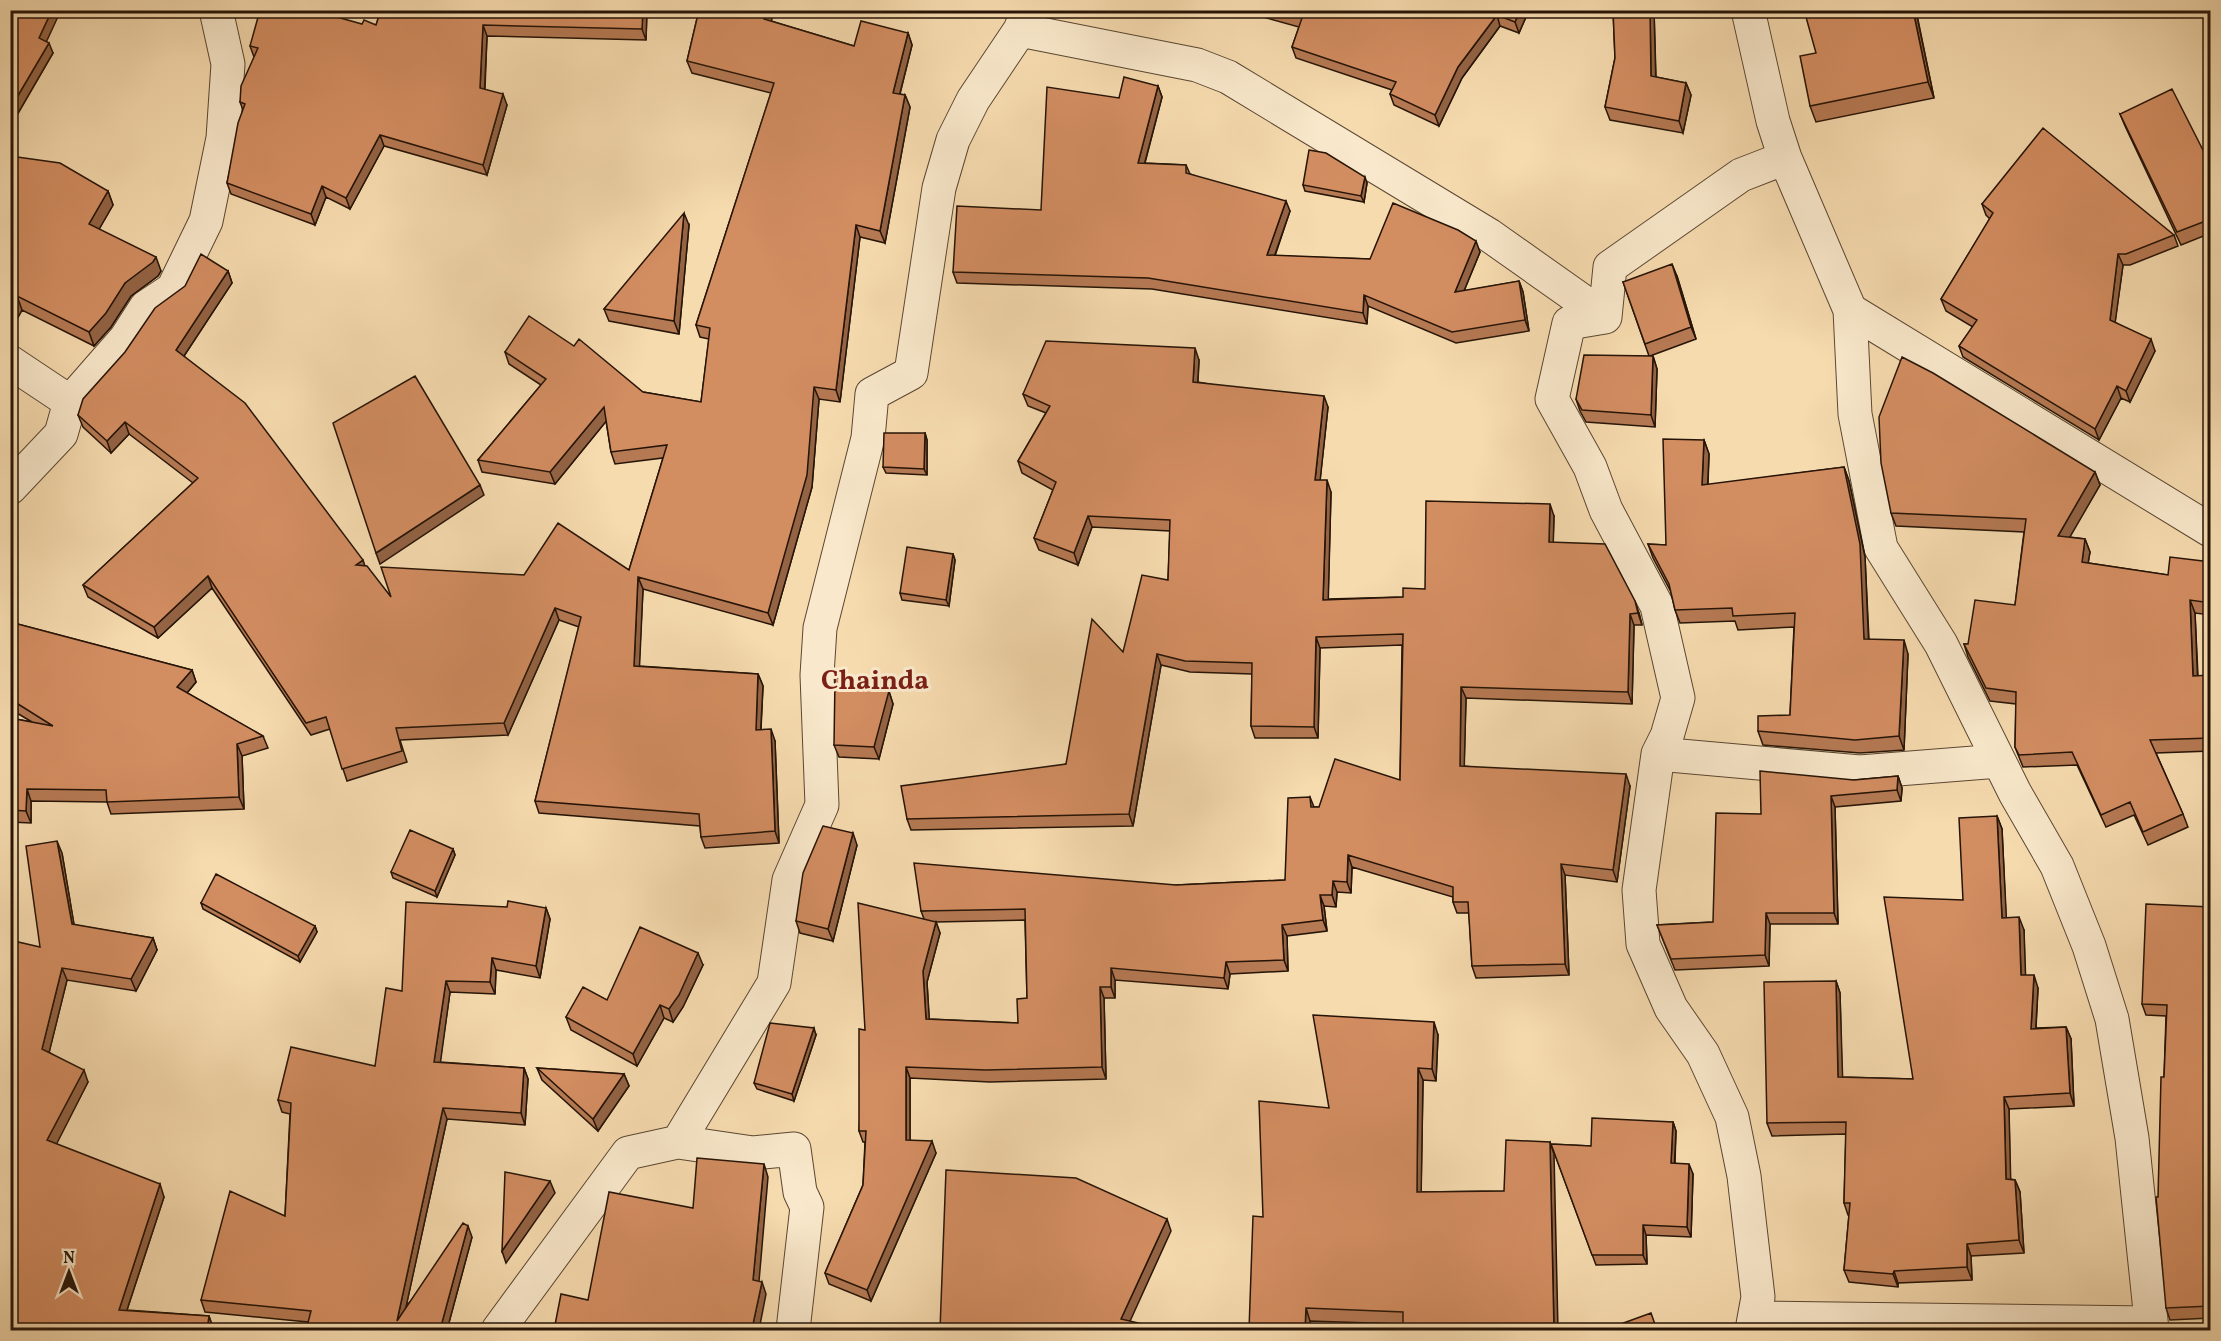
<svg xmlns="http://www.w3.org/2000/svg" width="2221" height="1341" viewBox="0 0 2221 1341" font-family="Vollkorn,serif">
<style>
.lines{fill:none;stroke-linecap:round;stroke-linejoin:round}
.minor-casing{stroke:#5a4631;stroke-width:35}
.minor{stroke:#f9e8cb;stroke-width:33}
.wall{fill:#b57953;stroke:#261407;stroke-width:1.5;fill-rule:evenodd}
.shaded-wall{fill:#936344;stroke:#261407;stroke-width:1.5}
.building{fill:#d28d61;stroke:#261407;stroke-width:1.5}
.labels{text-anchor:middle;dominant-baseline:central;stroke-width:6;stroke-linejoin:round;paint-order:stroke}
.district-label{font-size:27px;font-weight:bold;fill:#7a1f14;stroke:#f9e8cb}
</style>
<rect width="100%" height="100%" fill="#f6dbaf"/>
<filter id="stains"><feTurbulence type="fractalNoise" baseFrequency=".00333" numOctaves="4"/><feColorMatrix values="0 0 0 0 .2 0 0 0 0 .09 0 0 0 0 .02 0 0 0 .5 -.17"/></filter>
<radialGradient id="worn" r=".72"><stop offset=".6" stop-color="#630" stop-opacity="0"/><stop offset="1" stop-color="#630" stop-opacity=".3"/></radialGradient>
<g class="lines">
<g class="minor-casing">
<path id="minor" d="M1748 10 1773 121 1785 158 1850 310 1855 414 1881 548 1941 644 2015 793 2057 866 2089 946 2112 1019 2132 1138 2152 1330
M1020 30 1197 65 1228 77 1489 235 1605 317
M1850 310 2210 530
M10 362 70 402
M10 488 61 434 70 402 126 338 146 307 173 289 206 221 223 138 228 64 216 10
M1658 754 1860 772 1999 761
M678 1142 753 1153 794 1149 800 1192 807 1207 793 1330
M1756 1318 2150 1323
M498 1330 628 1153 678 1142 774 983 789 880 822 805 817 675 820 628 868 438 872 394 911 373 939 188 953 140 973 100 1020 30 1028 10
M1752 1330 1758 1297 1744 1176 1732 1117 1703 1054 1671 1008 1643 944 1639 890 1658 754 1667 736 1678 698 1657 606 1606 510 1590 467 1552 399 1569 323 1605 317 1610 267 1741 175 1785 158"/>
</g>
<use href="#minor" class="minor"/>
</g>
<path class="wall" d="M10 10 46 41 53 53 17 115 10 113Z
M381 10H647L646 40 487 36 485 89 507 105 487 175 384 146 350 209 326 197 315 225 231 194 227 183 243 110 240 102 254 57 250 46 362 24 376 25Z
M699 10H774L771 21 854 46 908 33 912 45 900 94 905 95 910 107 885 243 860 237 840 402 819 399 812 487 773 625 643 589 639 666 758 674 763 686 761 730 775 741 779 843 705 848 701 837 700 826 539 813 535 801 579 627 559 620 508 735 400 740 407 762 347 781 330 729 311 735 212 588 158 638 88 597 83 585 193 483 129 434 111 453 83 427 78 415 228 271 232 283 184 356 365 566 391 597 524 575 629 570 663 458 615 464 611 452 606 421 555 484 482 472 478 460 541 385 509 364 505 352 643 392 701 402 709 339 700 337 696 325 771 93 692 73 687 61Z
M1238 10H1529L1519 33 1500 26 1462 78 1439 126 1394 105 1390 94 1392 90 1296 58 1292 47 1299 27Z
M1613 10H1654L1656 77 1686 83 1691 95 1683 133 1610 120 1605 107 1615 58Z
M1916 10 1934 98 1816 122 1810 106 1816 53Z
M1158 86 1162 97 1145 163 1186 165 1190 174 1290 211 1275 256 1370 259 1480 252 1464 291 1519 281 1523 292 1529 331 1456 343 1368 306 1367 324 1152 289 957 283 953 272 1041 210 1119 98Z
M2120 114 2211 166V233L2181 245 2125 126Z
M10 156 108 191 113 205 99 229 161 271 158 276 131 296 111 327 94 346 22 310 10 332Z
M1367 183 1364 202 1305 191 1303 185Z
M1982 204 2174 235 2178 246 2130 265H2123L2115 322 2155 351 2130 402 2121 398 2099 440 1963 357 1959 346 1973 327 1946 311 1941 299 1990 219 1986 215Z
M689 225 679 334 609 321 604 309Z
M1677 276 1696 339 1650 356H1653L1657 369 1655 427 1586 422 1580 411 1576 399 1649 356 1623 282Z
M1199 360 1198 382 1328 407 1320 480 1331 492 1328 599 1403 597 1425 589 1554 516 1553 542 1639 613 1642 625H1634L1632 704 1466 698 1464 766 1630 786 1617 882 1565 875 1569 975 1476 978 1472 966 1469 913H1457L1453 902V897L1352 867 1351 893 1337 892 1336 907 1324 906 1327 931 1287 936 1288 971 1230 974 1228 989 1115 980V998H1104L1106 1079 990 1082 910 1078V1140L936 1153 871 1301 829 1284 825 1273 863 1185 865 1142H863L859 1131 865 1030 924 919 921 911 1176 885 1285 880 1310 797 1314 807H1319L1400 780 1402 645 1320 648 1318 738H1255L1251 726 1252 674 1190 672 1161 665 1133 826 911 830 907 819 1066 764 1123 652 1168 580 1170 531 1092 527 1078 565 1039 550 1034 538 1053 490 1022 473 1018 461 1046 413 1028 406 1023 394ZM1025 920 1027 998 1018 1023 929 1019 927 982 940 933 936 922Z
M925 433 927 440V475L886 473 883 467Z
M1704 440 1709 454 1708 485 1844 467 1849 481 1865 557 1869 639 1908 654 1904 750 1860 753 1763 745 1758 731 1790 715 1794 627 1738 630 1735 621 1680 623 1675 610 1671 592 1653 558 1648 544 1666 545Z
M2095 472 2100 485 2069 537 2085 539 2090 552 2088 563 2168 575 2211 562V615L2195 613 2198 676 2211 675V751L2156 753 2183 814 2188 827 2148 845 2134 815 2106 827 2077 765 2023 767 2015 747 2016 704 1990 701 1968 657 1964 644H1968L2015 605 2024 532 1896 526 1891 513Z
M953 554 955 560 949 606 902 600 900 593Z
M10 622 192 670 196 682 187 693 263 736 268 748 242 756 244 809 111 814 107 802 31 801V823L10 822V718L32 722 10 709Z
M886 682 893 704 879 759 839 757 834 745Z
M1898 776 1902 788 1901 801 1835 807 1838 924H1770L1769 966 1675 970 1657 925 1713 922 1761 814 1854 780Z
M1997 816 2002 829 2006 918 2024 930 2025 975 2038 988 2036 1028 2066 1027 2071 1039 2074 1106 2009 1109 2010 1179 2015 1180 2020 1192 2024 1253 1971 1256 1972 1280 1898 1283V1287L1849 1282 1844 1270 1849 1215H1848L1844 1203 1846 1134 1772 1136 1767 1123 1836 981 1840 993 1842 1077 1913 1079 1963 900Z
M857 845 833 941 800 933 796 921Z
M453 849 455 855 437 897 393 878 391 872Z
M62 853 74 925 153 938 157 950 136 991 67 980 49 1052 88 1082 56 1144 164 1197 127 1310 209 1316 213 1328V1330H10L40 947Z
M201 903 315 926 317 932 300 962 203 909Z
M507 907 546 908 550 919 540 978 496 970 495 994 450 992 440 1062 524 1068 528 1079 525 1125 447 1119 406 1306 472 1237 447 1330 308 1322 205 1312 201 1300 285 1216 290 1114 282 1112 278 1100 375 1066 402 991Z
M2211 907V1318L2170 1320 2166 1308 2164 1077 2166 1016 2146 1015 2142 1004Z
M703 965 683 1007 673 1022 664 1018 637 1066 571 1030 566 1017 607 1000Z
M816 1035 794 1101 757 1089 754 1083Z
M1438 1035 1436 1081 1423 1080 1421 1192 1504 1191 1550 1142 1554 1154 1403 1324 1310 1321V1330H1249L1263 1217 1329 1108Z
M537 1068 624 1074 629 1086 598 1131 542 1080Z
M1673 1122 1676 1131 1675 1163 1693 1174 1691 1237 1646 1235 1647 1264 1596 1265 1551 1144 1591 1146Z"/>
<path class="shaded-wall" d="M52 10H61L43 49 39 38Z
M643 10H647L646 40 642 29Z
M767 10H774L769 31 764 19Z
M1520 10H1529L1519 33 1515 22Z
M1650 10H1654L1656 89 1651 76Z
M1913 10H1916V12L1934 98 1928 82Z
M1497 15 1500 26 1462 78 1439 126 1435 115 1458 67Z
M483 25 487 36 484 99 480 88Z
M908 33 912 45 897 105 893 93Z
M49 43 53 53 17 115 13 104Z
M1686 83 1691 95 1683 133 1679 121Z
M1158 86 1162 97 1142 173 1138 163Z
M503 94 507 105 487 175 483 165Z
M905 95 910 107 885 243 880 231Z
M380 135 384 146 350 209 346 198Z
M1365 177 1367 183 1364 202 1361 196Z
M322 186 326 197 315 225 311 214Z
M108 191 113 205 94 238 89 224Z
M1286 201 1290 211 1271 266 1267 255Z
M684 213 689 225 679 334 674 321Z
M856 225 860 237 840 402 836 390Z
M1476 241 1480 252 1459 303 1455 292Z
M2118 254 2123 265 2114 331 2110 320Z
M156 257 161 271 158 276 131 296 111 327 94 346 89 332 125 283Z
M1672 264 1677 276 1696 339 1691 327Z
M228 271 232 283 180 362 176 350Z
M1519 281 1523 292 1529 331 1525 320Z
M1364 295 1368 306 1367 324 1363 313Z
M17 296 22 310 10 332V308Z
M2151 339 2155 351 2130 402 2126 391Z
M1195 348 1199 360 1197 393 1193 382Z
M1653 356 1657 369 1655 427 1651 415Z
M2117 386 2121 398 2099 440 2095 429Z
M814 387 819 399 812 487 773 625 768 613Z
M1324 396 1328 407 1319 491 1315 480Z
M604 407 608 419 555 484 550 472Z
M125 422 129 434 111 453 107 441Z
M925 433 927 440V475L924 469Z
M1704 440 1709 454 1707 499 1702 485Z
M1844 467 1849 481 1865 557 1869 652 1864 639Z
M2095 472 2100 485 2063 549 2058 536Z
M1327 480 1331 492 1328 611 1323 600Z
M480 485 484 495 380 564 376 553Z
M1550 504 1554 516 1553 553 1549 542Z
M1088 516 1092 527 1078 565 1074 553Z
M2085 539 2090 552 2086 575 2082 562Z
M953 554 955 560 949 606 946 600Z
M363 560 367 572 356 565Z
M208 576 212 588 158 638 154 627Z
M638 577 643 589 639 678 634 666Z
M2190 600 2195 613 2198 689 2193 676Z
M1635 601 1639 613 1642 625 1638 613Z
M555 608 559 620 508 735 504 723Z
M1630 614 1634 625 1632 704 1628 692Z
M1316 637 1320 648 1318 738 1314 727Z
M1904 640 1908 654 1904 750 1899 736Z
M1157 654 1161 665 1133 826 1129 814Z
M192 670 196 682 182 699 177 687Z
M758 674 763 686 760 742 756 730Z
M886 682 893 704 879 759 874 747Z
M1461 687 1466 698 1464 777 1460 766Z
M771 729 775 741 779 843 775 831Z
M237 744 242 756 244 809 239 797Z
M1626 774 1630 786 1617 882 1613 870Z
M1898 776 1902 788 1901 801 1897 790Z
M27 789 31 801V823L26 811Z
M1831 796 1835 807 1838 924 1834 913Z
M1997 816 2002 829 2007 931 2002 918Z
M853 833 857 845 833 941 828 929Z
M57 841 62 853 76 936 72 924Z
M453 849 455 855 437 897 435 891Z
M1348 855 1352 867 1351 893 1347 882Z
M1561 864 1565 875 1569 975 1565 964Z
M1333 881 1337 892 1336 907 1332 895Z
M1320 895 1324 906 1327 931 1323 920Z
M546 908 550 919 540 978 536 966Z
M1766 913 1770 924 1769 966 1765 955Z
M2019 917 2024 930 2026 988 2021 975Z
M936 922 940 933 927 982 930 1030 926 1019 923 971Z
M1282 925 1287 936 1288 971 1284 960Z
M315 926 317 932 300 962 298 956Z
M153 938 157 950 136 991 131 979Z
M698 953 703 965 683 1007 673 1022 669 1009Z
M492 958 496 970 495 994 490 982Z
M1226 962 1230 974 1228 989 1224 978Z
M62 968 67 980 47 1061 42 1049Z
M1111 968 1115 980V998L1111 987Z
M2034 975 2038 988 2035 1041 2031 1029Z
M446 981 450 992 439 1073 434 1062Z
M1836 981 1840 993 1843 1090 1838 1077Z
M1100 987 1104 998 1106 1079 1102 1067Z
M660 1005 664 1018 637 1066 633 1054Z
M1434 1022 1438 1035 1436 1081 1432 1069Z
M2066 1027 2071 1039 2074 1106 2070 1093Z
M814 1028 816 1035 794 1101 792 1094Z
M906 1067 910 1078V1151L906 1140Z
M524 1068 528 1079 525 1125 521 1113Z
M1418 1068 1423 1080 1421 1204 1417 1192Z
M84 1070 88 1082 52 1153 47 1140Z
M624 1074 629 1086 598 1131 593 1119Z
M2004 1097 2009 1109 2011 1192 2006 1179Z
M443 1108 447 1119 401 1330 397 1321Z
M1673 1122 1676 1131 1674 1173 1671 1163Z
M932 1141 936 1153 871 1301 867 1290Z
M1550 1142 1554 1154 1558 1330H1554Z
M764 1164 768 1177 758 1293 753 1280Z
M1689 1164 1693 1174 1691 1237 1687 1227Z
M2015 1180 2020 1192 2024 1253 2019 1240Z
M550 1181 555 1193 506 1263 502 1251Z
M160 1184 164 1197 123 1322 119 1310Z
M1167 1219 1171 1231 1126 1330 1121 1319Z
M1643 1225 1646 1235 1647 1264 1643 1255Z
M468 1226 472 1237 447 1330H440Z
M1967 1244 1971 1256 1972 1280 1967 1267Z
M1894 1271 1898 1283V1287L1893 1274Z
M762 1282 766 1294 759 1330H753V1324Z
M1306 1308 1310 1321V1330H1305Z
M209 1316 213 1328V1330H207Z"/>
<path class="building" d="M10 10H52L39 38 49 43 13 104 10 103Z
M260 10H312L362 24 364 20 376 25 381 10H643L642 29 483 25 480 88 503 94 483 165 380 135 346 198 322 186 311 214 227 183 238 123 245 104 240 102 241 86 258 48 250 46Z
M699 10H767L764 19 854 46 861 21 908 33 893 93 905 95 880 231 856 225 836 390 814 387 807 475 768 613 638 577 634 666 758 674 756 730 771 729 775 831 701 837 699 814 535 801 581 617 555 608 504 723 396 728 402 751 342 769 326 717 306 723 208 576 154 627 83 585 198 478 125 422 107 441 78 415 83 399 125 352 155 308 185 286 201 254 228 271 176 350 245 403 363 560 356 565 367 566 391 597 381 567 524 575 558 523 629 570 667 445 611 452 604 407 550 472 478 460 546 379 505 352 529 316 574 346 579 339 643 392 701 402 710 328 696 325 774 83 687 61Z
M1275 10H1520L1515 22 1497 15 1458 67 1435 115 1390 94 1396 82 1292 47 1302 18Z
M1613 10H1650L1651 76 1686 83 1679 121 1605 107 1615 58Z
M1804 10H1913L1928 82 1810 106 1800 56 1816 53Z
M1124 77 1158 86 1138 163 1186 165V173L1286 201 1267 255 1370 259 1393 203 1458 230 1476 241 1455 292 1519 281 1525 320 1452 332 1364 295 1363 313 1148 278 953 272 957 206 1041 210 1047 87 1119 98Z
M2172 89 2211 166V219L2177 232 2120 114Z
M2043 128 2174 235 2126 254H2118L2110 320 2151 339 2126 391 2117 386 2095 429 1959 346 1977 320 1941 299 1993 213 1982 204Z
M1309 150 1326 153 1365 177 1361 196 1303 185Z
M10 156 60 163 108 191 89 224 156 257 153 262 125 283 106 313 89 332 17 296 10 308Z
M684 213 674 321 604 309Z
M1672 264 1691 327 1645 344 1623 282Z
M1046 341 1195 348 1193 382 1324 396 1315 480H1327L1323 600 1403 597V588L1425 589 1426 501 1550 504 1549 542 1605 544 1635 601 1638 613 1630 614 1628 692 1461 687 1460 766 1626 774 1613 870 1561 864 1565 964 1472 966 1468 902H1453V887L1348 855 1347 882 1333 881 1332 895H1320L1323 920 1282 925 1284 960 1226 962 1224 978 1111 968V987H1100L1102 1067 986 1070 906 1067V1140L932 1141 867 1290 825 1273 863 1185 866 1131H859V1029L865 1030 858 903 936 922 923 971 926 1019 1018 1023 1017 999 1027 998 1025 909 921 911 914 863 1176 885 1285 880 1288 798 1310 797 1311 807H1319L1335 759 1400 780 1403 634 1316 637 1314 727 1251 726 1252 663 1185 661 1157 654 1129 814 907 819 901 786 1066 764 1092 619 1123 652 1142 575 1168 580 1170 520 1088 516 1074 553 1034 538 1056 482 1018 461 1050 406 1023 394Z
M1584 355 1653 356 1651 415 1582 410 1576 399Z
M1902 357 1933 373 2095 472 2058 536 2085 539 2082 562 2168 575 2170 557 2211 562V603L2190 600 2193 676 2211 675V738L2150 740 2183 814 2143 832 2130 802 2101 815 2072 752 2019 755 2015 747 2016 692 1986 688 1964 644H1968L1975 600 2015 605 2026 519 1891 513 1881 463 1879 417Z
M415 376 480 485 376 553 333 423Z
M884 433H925L924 469 883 467Z
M1663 439 1704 440 1702 485 1844 467 1860 544 1864 639 1904 640 1899 736 1855 740 1758 731V716L1790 715 1795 613 1733 616 1732 608 1675 610 1669 584 1648 544 1666 545Z
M907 547 953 554 946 600 900 593Z
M10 622 192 670 177 687 263 736 237 744 239 797 107 802 106 790 27 789 26 811 10 810V718L53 726 10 699Z
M835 678 886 682 885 691H889L874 747 834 745Z
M1760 771 1854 780 1898 776 1897 790 1831 796 1834 913H1766L1765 955 1671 959 1657 925 1713 922 1716 813 1761 814Z
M1997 816 2002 918 2019 917 2021 975H2034L2031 1029 2066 1027 2070 1093 2004 1097 2006 1179 2015 1180 2019 1240 1967 1244V1267L1894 1271 1893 1274 1844 1270 1850 1203H1844L1846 1122 1767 1123 1764 982 1836 981 1838 1077 1913 1079 1884 897 1963 900 1959 818Z
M823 826 853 833 828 929 796 921 803 873Z
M410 830 453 849 435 891 391 872Z
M57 841 72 924 153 938 131 979 62 968 42 1049 84 1070 47 1140 160 1184 119 1310 209 1316 207 1330H10V971L18 942 40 947 26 846Z
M216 874 315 926 298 956 201 903Z
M508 901 546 908 536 966 492 958 490 982 446 981 434 1062 524 1068 521 1113 443 1108 397 1321 463 1223 468 1226 440 1330H306L311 1311 201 1300 230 1191 285 1216 291 1103 278 1100 291 1047 375 1066 386 988 402 991 406 902 507 907Z
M2146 904 2211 907V1306L2166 1308 2156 1197H2158L2161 1077H2164L2167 1005 2142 1004Z
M640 927 698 953 679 995 669 1009 660 1005 633 1054 566 1017 583 987 607 1000Z
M1313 1015 1434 1022 1432 1069 1418 1068 1417 1192 1504 1191 1506 1140 1550 1142 1554 1330H1403V1312L1306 1308 1305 1330H1249L1253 1216 1263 1217 1259 1101 1329 1108Z
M770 1023 814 1028 792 1094 754 1083Z
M537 1068 624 1074 593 1119Z
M1592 1118 1673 1122 1671 1163 1689 1164 1687 1227 1643 1225V1255H1592L1551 1144 1591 1146Z
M697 1158 764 1164 753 1280 762 1282 753 1324V1330H554L561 1294 588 1300 609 1192 693 1208Z
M946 1170 1076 1178 1167 1219 1121 1319 1147 1325 1145 1330H940Z
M505 1172 550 1181 502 1251Z
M1651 1313 1657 1330H1620L1618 1325Z
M1807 1325 1866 1326V1330H1807Z"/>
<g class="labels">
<g class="district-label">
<text x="875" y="682">Chainda</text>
</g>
</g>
<rect width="2221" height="1341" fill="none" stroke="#f6dbaf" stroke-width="36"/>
<rect x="12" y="12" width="2197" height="1317" fill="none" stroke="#261407" stroke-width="3"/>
<rect x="18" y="18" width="2185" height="1305" fill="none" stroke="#261407" stroke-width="1.5"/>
<g transform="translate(69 1272)" stroke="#f9e8cb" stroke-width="4.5" paint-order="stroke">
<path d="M0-4.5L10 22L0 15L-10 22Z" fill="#261407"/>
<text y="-9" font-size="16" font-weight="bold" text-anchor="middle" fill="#261407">N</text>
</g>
<rect width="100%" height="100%" filter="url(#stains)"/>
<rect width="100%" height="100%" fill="url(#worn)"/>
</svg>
